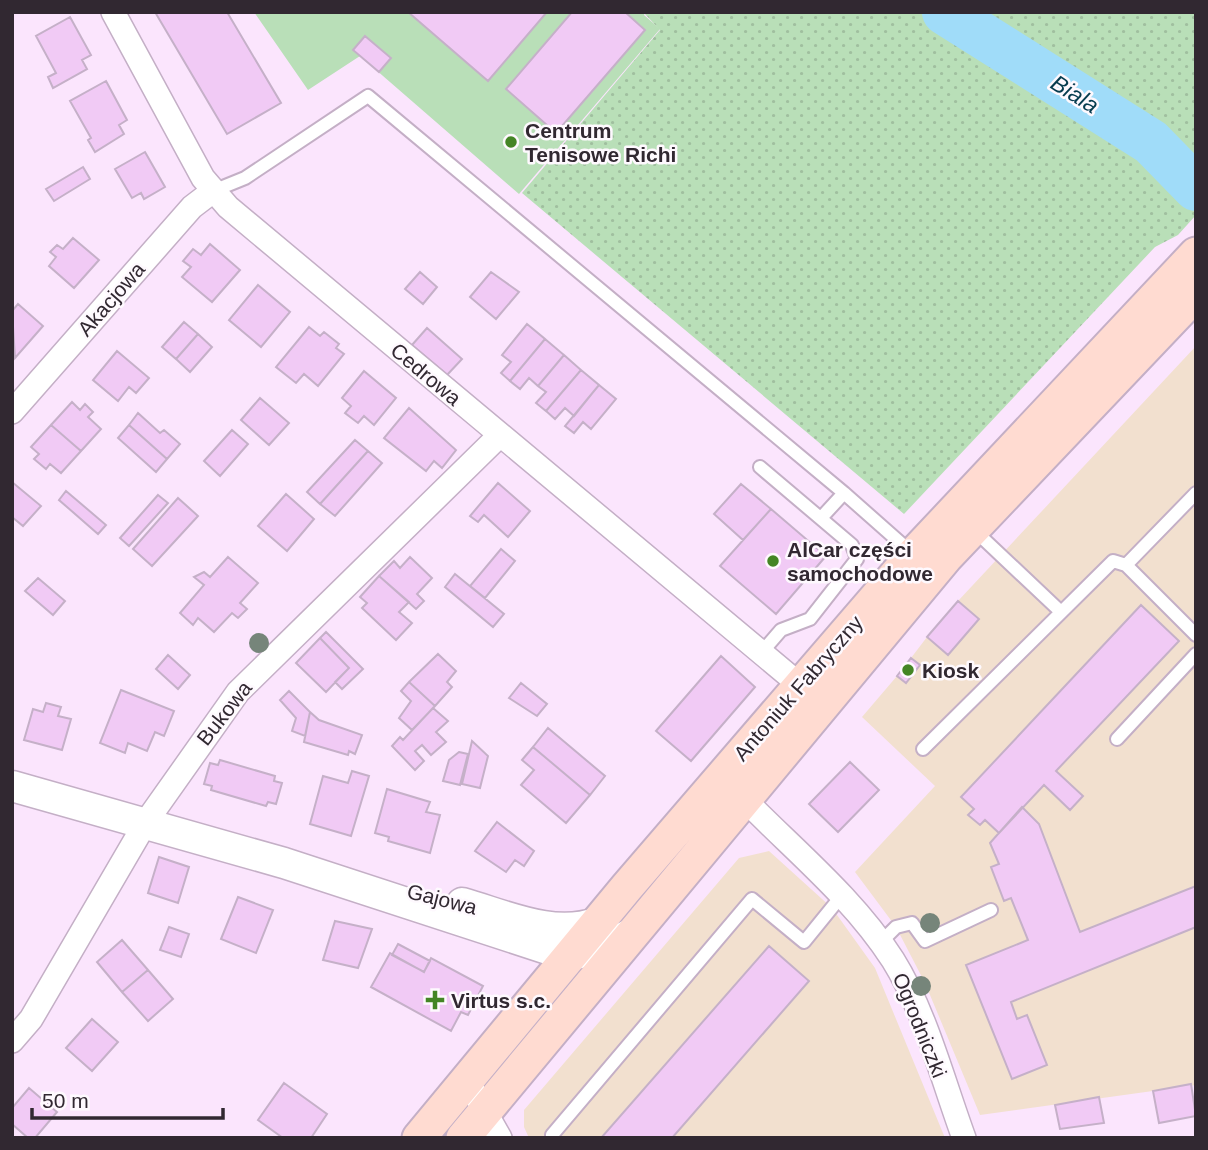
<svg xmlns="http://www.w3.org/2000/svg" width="1208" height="1150" viewBox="0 0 1208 1150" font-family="Helvetica,sans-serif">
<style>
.education{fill:#f2e0cf}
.grass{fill:url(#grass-dots)}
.pitch{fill:#b9dfb8}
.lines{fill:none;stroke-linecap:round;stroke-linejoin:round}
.river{stroke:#a0dcf9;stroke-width:46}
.building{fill:#f1caf5;stroke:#c5b0c8;stroke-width:2}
.service-casing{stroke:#c4afc6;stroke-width:16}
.minor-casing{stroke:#c4afc6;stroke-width:26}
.tertiary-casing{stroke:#c4afc6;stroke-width:33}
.secondary-casing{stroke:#c4afc6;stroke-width:37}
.service{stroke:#fff;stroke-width:12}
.minor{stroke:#fff;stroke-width:23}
.tertiary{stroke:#fff;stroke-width:30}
.secondary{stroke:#ffdbd1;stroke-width:33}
.tree{fill:#76857a}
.poi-dot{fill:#448525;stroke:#fef9fe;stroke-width:2.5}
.labels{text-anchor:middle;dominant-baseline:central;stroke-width:5;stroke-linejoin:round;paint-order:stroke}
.poi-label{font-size:21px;font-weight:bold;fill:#312831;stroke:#fef9fe;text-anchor:start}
.street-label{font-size:21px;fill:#312831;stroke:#fef9fe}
.water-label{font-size:23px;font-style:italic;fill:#063c4f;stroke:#fef9fe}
</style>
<defs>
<pattern id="grass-dots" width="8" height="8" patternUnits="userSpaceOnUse" patternTransform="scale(1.75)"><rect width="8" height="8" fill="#b9dfb8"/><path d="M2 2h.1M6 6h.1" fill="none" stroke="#a0bf9f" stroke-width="1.8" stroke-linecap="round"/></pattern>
</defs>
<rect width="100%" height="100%" fill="#fbe5fd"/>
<path class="education" d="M1196 346V1085L980 1115 925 983 896 927 855 872 935 786 862 717 897 676 906 683 920 665 911 658 927 637 948 655 979 619 958 601Z
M769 851 832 908 875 968 945 1138H529L524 1127V1110L739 858Z"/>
<path class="grass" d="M646 12H1196V215L1178 235 1155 247 904 514 522 193 660 30 645 14Z"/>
<path class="pitch" d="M254 12H645L644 15 660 29 519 194 360 56 308 90Z"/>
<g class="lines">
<path class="river" d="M945 12 1151 142 1196 188"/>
</g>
<path class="building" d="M155 12H227L281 103 227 134Z
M408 12H547L488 81Z
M572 12H625L645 30 556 133 506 89Z
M70 17 91 55 82 60 87 69 53 88 48 77 56 73 36 36Z
M365 36 391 58 379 72 353 50Z
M106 81 127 120 119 125 124 134 95 152 88 140 91 138 70 101Z
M145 152 165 187 144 199 141 193 132 198 115 169Z
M83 167 90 179 54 201 46 189Z
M73 238 99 260 74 288 49 266 56 257 50 252 57 245 63 249Z
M210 244 240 270 212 302 182 277 191 267 183 261 193 249 201 255Z
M420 272 437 287 423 304 405 289Z
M491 272 519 292 496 319 470 297Z
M258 285 290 312 261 347 229 320Z
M18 304 43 326 15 358 12 311Z
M184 322 198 334 176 359 162 347Z
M527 324 545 339 510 381 501 373 511 362 502 355Z
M309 327 320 336 324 332 339 344 336 348 344 354 318 386 304 374 296 383 276 367Z
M427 328 462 359 447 375 412 345Z
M198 334 212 347 190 372 176 359Z
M545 339 564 355 538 386 529 378 520 389 510 381Z
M117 351 149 378 136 393 129 387 118 401 93 380Z
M564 355 581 370 546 411 536 403 546 392 538 386Z
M581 370 599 385 574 416 565 408 555 419 546 411Z
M364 371 396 398 374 425 364 416 358 423 345 413 351 406 342 398Z
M599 385 616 399 591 429 583 422 574 433 565 426Z
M260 398 289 423 269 445 241 420Z
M72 402 80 410 85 404 93 412 88 417 101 429 81 451 51 425Z
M409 408 456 450 442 468 434 461 426 471 384 438Z
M138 413 160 433 164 430 180 444 167 459 129 425Z
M51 425 81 451 61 473 50 464 46 469 34 459 39 454 31 447Z
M129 425 167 459 156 472 118 438Z
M232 430 248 444 220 476 204 461Z
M355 440 368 451 320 504 307 492Z
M368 451 382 463 335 516 320 504Z
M12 482 41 506 23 526 12 517Z
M498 483 530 511 508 537 484 515 478 522 470 516Z
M741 484 771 509 743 540 714 514Z
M66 491 106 525 98 534 59 500Z
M286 494 314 519 287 551 258 526Z
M158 495 168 503 129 546 120 538Z
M178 498 198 516 152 566 133 549Z
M771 509 826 556 776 614 720 566Z
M501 549 515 561 485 598 470 586Z
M228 557 258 583 240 603 247 609 238 618 232 613 214 632 198 618 193 625 180 613 204 585 194 577 204 572 210 577Z
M410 557 432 578 417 594 424 601 416 609 379 576 394 561 400 568Z
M455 574 504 614 493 627 445 587Z
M379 576 409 602 399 612 412 623 396 640 362 608 367 603 360 597Z
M38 578 65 601 53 615 25 591Z
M958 601 979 619 948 655 927 637Z
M1141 605 1179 641 1056 771 1083 796 1070 810 1044 785 999 833 985 820 980 825 968 815 974 809 961 797Z
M326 632 363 669 342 689 335 682 349 668 320 638Z
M320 638 349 668 326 692 296 663Z
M438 654 456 671 447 682 452 687 435 706 409 682Z
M168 655 190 675 178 689 156 669Z
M721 656 755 687 691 761 656 731Z
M911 658 920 665 906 683 897 676Z
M409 682 435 706 412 730 399 718 411 701 401 691Z
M521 683 547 704 537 716 509 698Z
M121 690 174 711 164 736 155 732 147 751 128 743 125 753 100 743Z
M289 691 310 712 305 736 292 731 296 718 280 700Z
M46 703 61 707 58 716 71 719 62 750 24 740 33 709 43 712Z
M433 708 448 721 436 732 446 742 431 755 422 745 415 751 424 761 415 770 392 746 400 737 403 740Z
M310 712 319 720 362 735 355 754 349 751 348 755 304 742Z
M548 728 605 776 590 795 533 747Z
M472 741 488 756 480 788 462 784Z
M533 747 590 795 566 823 521 785 534 770 522 760Z
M459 752 468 754 460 785 443 781 449 760Z
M220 760 275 776 274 781 282 783 276 804 268 802 266 806 211 790 212 786 204 784 210 763 218 765Z
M850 762 879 790 838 832 809 804Z
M352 771 369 776 351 836 310 824 323 776 348 783Z
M387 789 430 802 426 812 440 815 430 853 388 841 389 837 375 833Z
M1022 807 1039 824 1080 932 1196 886V927L1011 1002 1017 1019 1027 1015 1047 1065 1012 1079 966 965 1028 940 1011 898 1004 901 991 867 999 864 990 843Z
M497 822 534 851 524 866 515 860 506 872 475 851Z
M159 857 189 867 178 903 148 893Z
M238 897 273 910 256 953 221 939Z
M335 921 372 929 358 968 323 960Z
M169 927 189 934 181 957 160 950Z
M122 940 148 970 122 992 97 962Z
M398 944 430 961 424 972 392 955Z
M769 946 809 981 672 1138H601Z
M390 953 424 972 431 958 483 986 468 1015 461 1012 451 1031 371 987Z
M148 970 173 999 148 1021 122 992Z
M92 1019 118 1042 92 1071 66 1048Z
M284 1083 327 1114 311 1138H283L258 1120Z
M1191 1084 1196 1116 1159 1123 1153 1091Z
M29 1088 57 1112 35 1138H28L12 1124V1108Z
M1099 1097 1104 1123 1060 1129 1055 1105Z"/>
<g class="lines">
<g class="service-casing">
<path id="service" d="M213 191 245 178 368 96 844 493 913 554
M760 467 852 545 857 559 810 619 781 630 762 652
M821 518 844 493
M973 529 1061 612
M1126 565 1196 635
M1117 739 1196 654
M923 749 1113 561 1126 565 1196 493
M880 943 896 927 912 923 925 941 991 910
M553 1138 552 1135 752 899 804 942 843 894"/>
</g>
<g class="minor-casing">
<path id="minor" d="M113 12 203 178 228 207 800 685
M12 412 192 207 213 191
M745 800C796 852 853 898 893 960 925 1011 943 1081 964 1138
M12 1041 31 1019 146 822 238 692 499 436
M467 1080 500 1138"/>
</g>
<g class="tertiary-casing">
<path id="tertiary" d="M12 786 284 863 569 956 609 945 636 931
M462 903C505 915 554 939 598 922"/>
</g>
<g class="secondary-casing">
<path id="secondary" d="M419 1138 627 887 913 555 1196 254
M463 1138 946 557 1196 294"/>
</g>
<use href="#service" class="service"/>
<use href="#minor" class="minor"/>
<use href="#tertiary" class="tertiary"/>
<use href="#secondary" class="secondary"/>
</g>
<g class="tree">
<circle cx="259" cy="643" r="10"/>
<circle cx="930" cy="923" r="10"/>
<circle cx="921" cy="986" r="10"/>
</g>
<g class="poi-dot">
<circle cx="511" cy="142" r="7"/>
<circle cx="773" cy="561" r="7"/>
<circle cx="908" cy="670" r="7"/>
<path d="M431.5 989.5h7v7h7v7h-7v7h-7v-7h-7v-7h7z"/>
</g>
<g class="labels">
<g class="poi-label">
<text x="525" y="130">Centrum<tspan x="525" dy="24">Tenisowe Richi</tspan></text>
<text x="787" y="549">AlCar części<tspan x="787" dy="24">samochodowe</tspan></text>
<text x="922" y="670">Kiosk</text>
<text x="451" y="1000">Virtus s.c.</text>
</g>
<g class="street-label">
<text transform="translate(111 299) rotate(-49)">Akacjowa</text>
<text transform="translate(426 374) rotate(40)">Cedrowa</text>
<text transform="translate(798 688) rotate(-49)">Antoniuk Fabryczny</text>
<text transform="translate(224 713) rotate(-52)">Bukowa</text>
<text transform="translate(442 899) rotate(14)">Gajowa</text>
<text transform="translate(920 1025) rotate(68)">Ogrodniczki</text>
</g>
<g class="water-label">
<text transform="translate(1075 94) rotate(32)">Biala</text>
</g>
</g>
<rect width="1208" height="1150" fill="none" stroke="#312831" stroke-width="28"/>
<path d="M32 1108v10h191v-10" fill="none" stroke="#312831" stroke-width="3.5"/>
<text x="42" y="1108" font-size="21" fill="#312831" stroke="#fef9fe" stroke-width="5" paint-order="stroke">50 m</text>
</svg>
